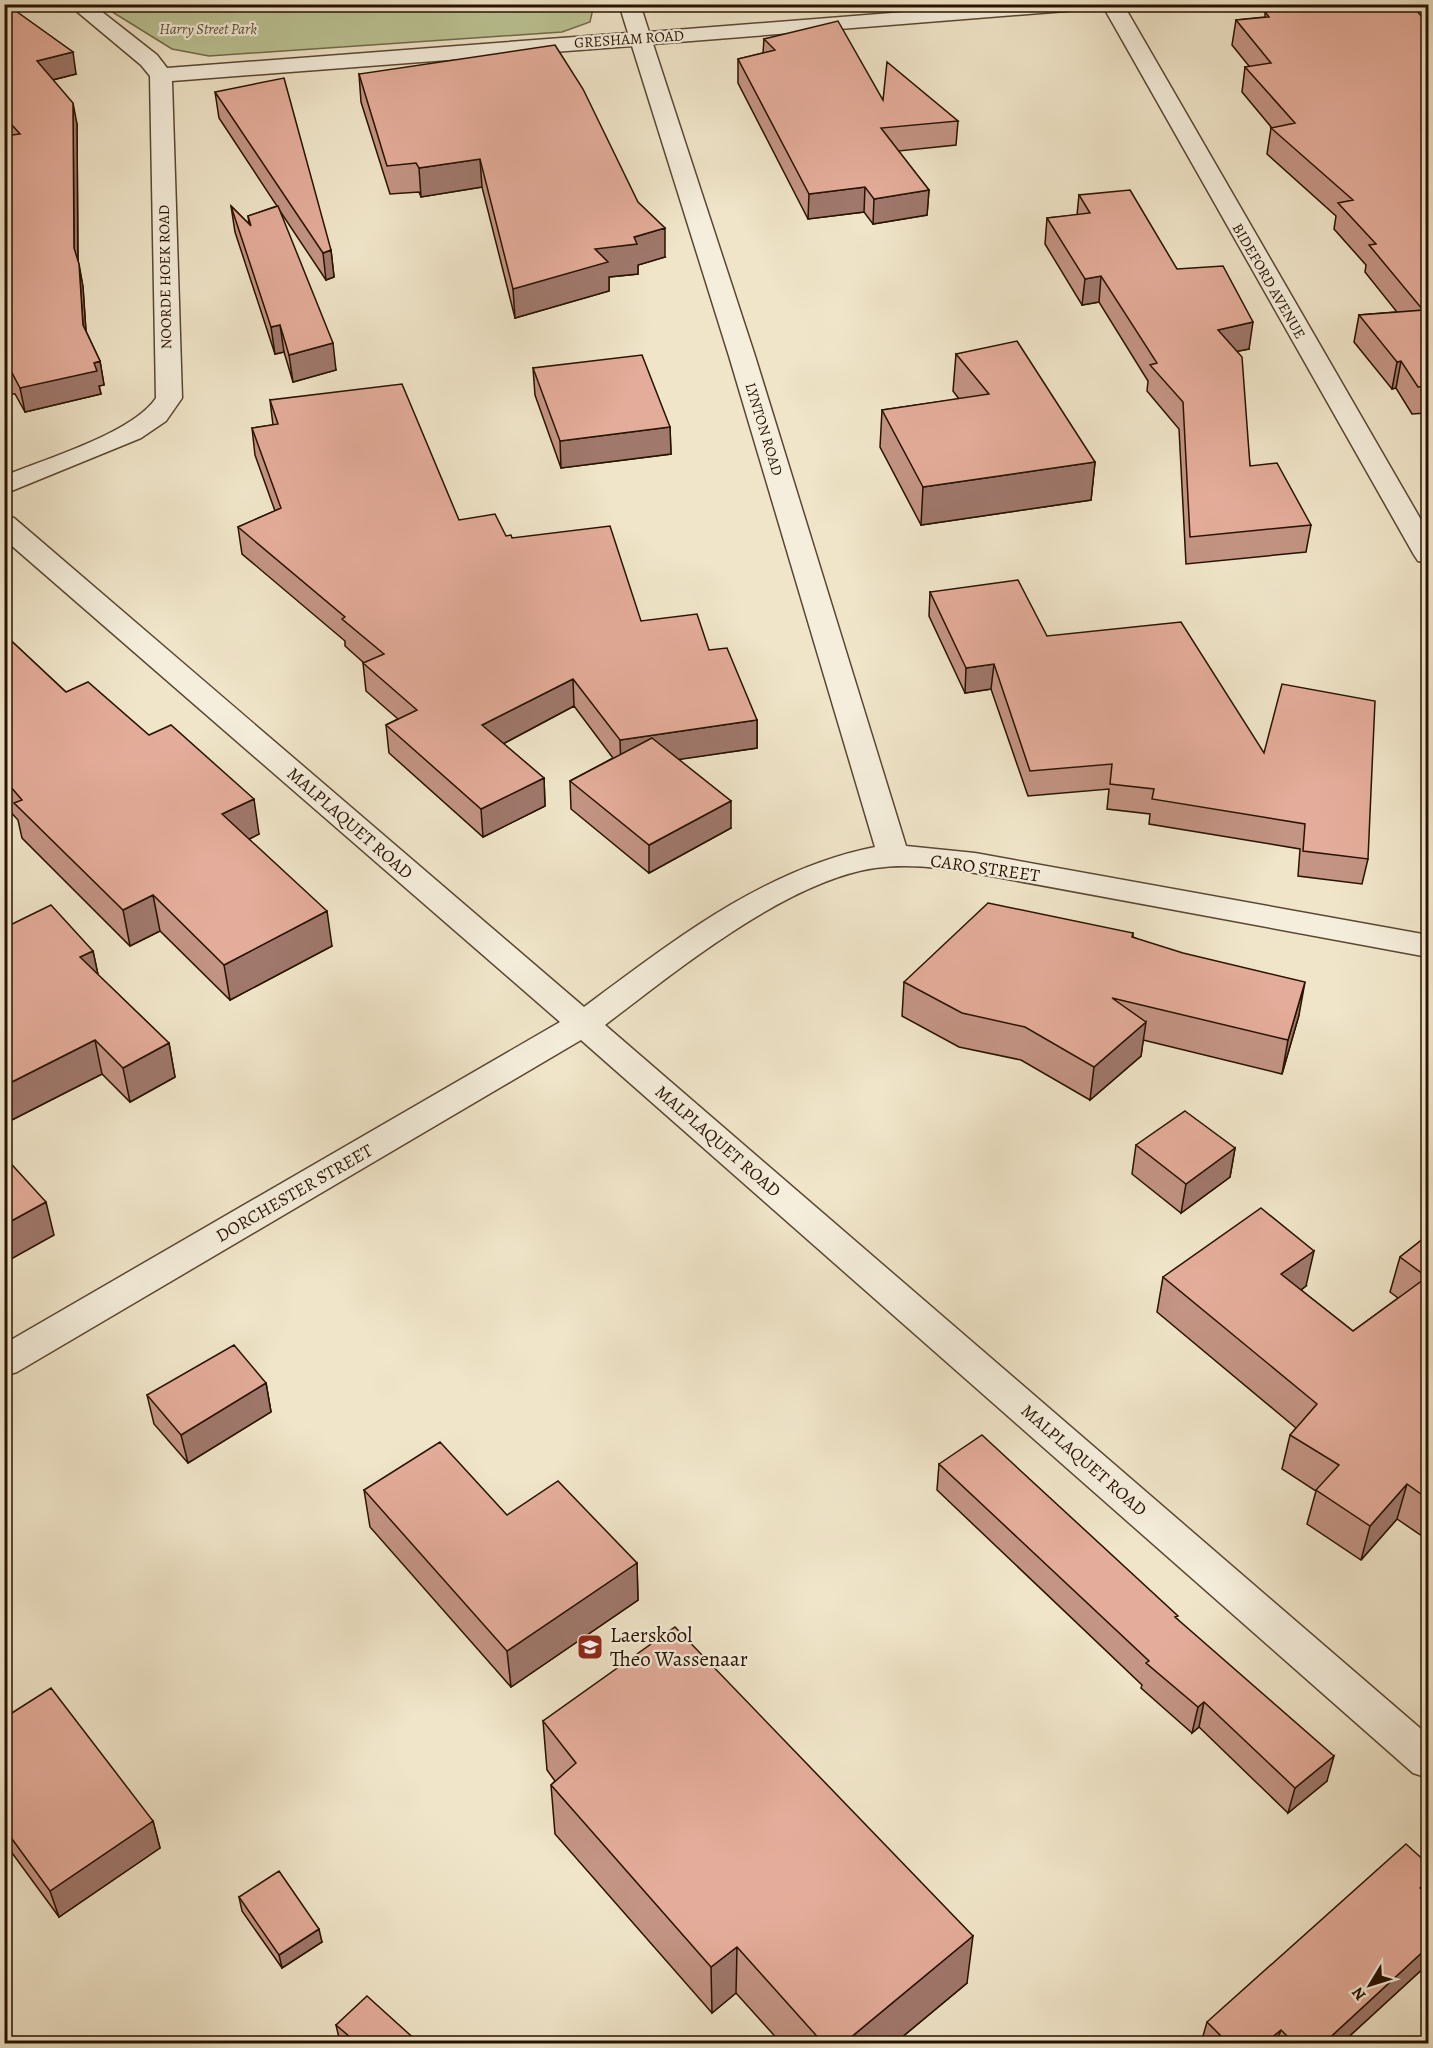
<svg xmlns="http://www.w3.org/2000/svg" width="1433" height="2048" viewBox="0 0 1433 2048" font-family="Alegreya,serif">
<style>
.green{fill:#bcc495;stroke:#726b4a;stroke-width:1.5}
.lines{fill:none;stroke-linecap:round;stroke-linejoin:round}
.minor-casing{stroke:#5a4732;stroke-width:3}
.minor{fill:#f5eedc;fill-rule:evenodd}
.wall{fill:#c49484;stroke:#281200;stroke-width:1.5}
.shaded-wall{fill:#a0786c;stroke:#281200;stroke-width:1.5}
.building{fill:#e4ac9a;stroke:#281200;stroke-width:1.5}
.labels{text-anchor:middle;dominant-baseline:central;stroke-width:4.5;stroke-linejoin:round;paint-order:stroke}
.far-park-label{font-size:15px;font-style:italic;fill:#5c5034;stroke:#f5eedc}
.far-street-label{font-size:15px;fill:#281200;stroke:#f5eedc}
.street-label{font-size:18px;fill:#281200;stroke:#f5eedc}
.near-poi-label{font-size:21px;fill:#281200;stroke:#f5eedc;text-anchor:start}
</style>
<rect width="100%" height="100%" fill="#f0e5c9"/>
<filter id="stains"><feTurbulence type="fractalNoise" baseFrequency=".00333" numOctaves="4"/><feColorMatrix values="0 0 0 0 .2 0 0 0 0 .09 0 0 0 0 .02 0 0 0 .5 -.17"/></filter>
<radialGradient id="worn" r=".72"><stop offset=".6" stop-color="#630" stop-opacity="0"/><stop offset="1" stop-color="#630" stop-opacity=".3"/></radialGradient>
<path class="green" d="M594 4 590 22 562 32 209 56 172 49 101 5Z"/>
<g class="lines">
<g class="minor-casing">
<path id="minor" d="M68 4H92L157 55 167 68 628 33 619 4H640L649 32 1006 4H1123L1428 532V563L1418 561 1414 555 1104 8 653 44 755 356 906 846 975 853 1428 935V957L975 873C942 868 908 863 875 868 786 881 676 971 605 1025L1428 1735V1778L1413 1773 581 1040 17 1372 4 1376V1344L560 1022 4 539V516L14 518 584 1007C673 941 764 869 875 847L729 356 632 46 172 81 182 398 166 421 141 438 4 494V476C45 459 133 433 156 398L150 76 141 65Z"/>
</g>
<use href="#minor" class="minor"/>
</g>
<path class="wall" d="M4 4 76 74 53 80 77 124 78 261 83 287 86 331 100 361 104 385 99 386 101 394 25 412 15 394H9L4 386V136H7L4 133Z
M1265 12 1428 24V416L1426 413 1412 414 1396 388 1392 389 1354 342 1359 315 1397 312 1365 272 1366 265 1334 229 1336 216 1267 154 1271 128H1272L1242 92 1245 67 1249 66 1232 45 1236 20 1265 17Z
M764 39 883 100 958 121 956 145 898 151 929 190 927 215 873 224 864 212 808 219 738 83V59L763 53Z
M359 74 665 257 638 265V274L609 277V291L515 318 482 187 421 197 419 192 390 194 361 102Z
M215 92 331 250 334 277 326 280 278 208 336 370 293 382 284 352 275 354 235 232 231 206 249 224 248 216 277 206 219 118Z
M1079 195 1177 269 1249 349 1237 351 1250 466 1311 525 1306 552 1186 564 1179 429 1147 391 1148 381 1099 302 1082 305 1045 244 1047 218 1077 215Z
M956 354 1095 462 1091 500 921 525 880 447 882 410 959 399 953 391Z
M533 368 670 427 671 454 561 468 535 395Z
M270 400 459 520 512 538 641 621 709 650 757 720V748L679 759 731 828 649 873 571 809 570 781 613 758 574 706 503 744 544 778 545 806 483 837 389 753 386 725 398 719 366 691 363 663H364L345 646V641L242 554 238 527 275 511 255 455 252 428 273 425Z
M930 592 1047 636 1264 753 1368 859 1362 884 1298 876 1300 849 1149 824 1150 814 1107 809 1109 789 1028 796 991 689 965 693 929 616Z
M4 634 66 692 259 834 249 839 332 946 230 1000 160 931 130 946 22 838 18 820 4 805Z
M4 928 93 951 98 975 169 1043 175 1077 130 1102 102 1074 4 1124Z
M1133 933V937L1299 1015 1282 1074 1143 1040 1141 1056 1090 1100 1021 1060 959 1047 902 1016 904 982Z
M1136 1145 1235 1148 1230 1177 1181 1213 1132 1174Z
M1428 1235V1540L1397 1519 1361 1560 1307 1524 1316 1491 1282 1469 1290 1435 1296 1428 1157 1312 1163 1277 1306 1286 1301 1290 1353 1331 1398 1298 1390 1292 1400 1257Z
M266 1383 271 1412 188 1463 154 1424 147 1395Z
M939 1464 1177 1619 1327 1781 1288 1813 1199 1727 1192 1733 1141 1688 1142 1685 937 1490Z
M364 1490 507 1515 637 1563 638 1600 511 1687 370 1527Z
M4 1718 153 1821 160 1848 59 1917 4 1842Z
M543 1721 967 1983 895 2043H781L736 1993 712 2013 555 1834 551 1785 555 1781 547 1770Z
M239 1897 322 1942 282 1968 242 1911Z
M1428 1964 1342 2043H1201L1207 2022Z
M336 2025 419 2043H345L339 2038Z"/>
<path class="shaded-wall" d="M73 52 76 74 40 83 37 61Z
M73 103 77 124 78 271 74 248Z
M480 159 482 187 421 197 419 168Z
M865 187 864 212 808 219 809 194Z
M929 190 927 215 873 224 874 199Z
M665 228V257L638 265V274L609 277V291L515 318 513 289 595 249Z
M331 250 334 277 326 280 323 253Z
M79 264 83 287 87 348 83 325Z
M1101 276 1099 302 1082 305 1085 279Z
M1253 322 1249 349 1214 356 1218 330Z
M280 325 284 352 275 354 271 327Z
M333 343 336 370 293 382 289 355Z
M100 361 104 385 99 386 101 394 25 412 20 388Z
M1401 361 1396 388 1392 389 1397 362Z
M670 427 671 454 561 468 560 441Z
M1095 462 1091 500 921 525 923 487Z
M994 664 991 689 965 693 966 668Z
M573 679 574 706 484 754 482 725Z
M757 720V748L621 768 620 740Z
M544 778 545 806 483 837 481 809Z
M254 799 259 834 228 850 222 814Z
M731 801V828L649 873V845Z
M153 895 160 931 130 946 123 910Z
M327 911 332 946 230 1000 224 965Z
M93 951 100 984 80 957Z
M1305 982 1299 1015 1282 1074 1288 1040Z
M1146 1022 1141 1056 1090 1100 1094 1067Z
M95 1040 102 1074 4 1124V1086Z
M169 1043 175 1077 130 1102 123 1068Z
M1235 1148 1230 1177 1181 1213 1186 1184Z
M46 1202 54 1235 4 1263V1225Z
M1314 1251 1306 1286 1274 1310 1281 1274Z
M266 1383 271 1412 188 1463 181 1435Z
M1407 1484 1397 1519 1361 1560 1370 1526Z
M637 1563 638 1600 511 1687 507 1651Z
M1204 1702 1199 1727 1192 1733 1198 1707Z
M1334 1756 1327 1781 1288 1813 1295 1788Z
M153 1821 160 1848 59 1917 50 1891Z
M1428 1880V1896L1420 1888Z
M319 1929 322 1942 282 1968 279 1955Z
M973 1936 967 1983 895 2043H844Z
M737 1947 736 1993 712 2013 711 1967Z
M1428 1947V1964L1342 2043H1324Z
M1281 2030 1276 2043H1265Z"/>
<path class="building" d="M4 4H6L73 52 37 61 73 103 74 248 79 264 83 325 100 361 94 363 97 371 20 388 11 371 4 370V136L20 134 4 116Z
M1304 4H1411L1428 24V386L1418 387 1401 361 1397 362 1359 315 1423 310 1369 245 1376 244 1338 203 1353 200 1271 128 1295 123 1245 67 1271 63 1236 20 1269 17 1265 12Z
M838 21 883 100 887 62 958 121 881 128 929 190 874 199 865 187 809 194 738 59 775 50 764 39Z
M555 45 583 89 638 202 665 228 634 237 637 244 595 249 608 262 513 289 480 159 419 168 416 163 387 166 359 74Z
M284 78 331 250 323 253 215 92Z
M1130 190 1177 269 1223 266 1253 322 1218 330 1242 357 1250 466 1277 463 1311 525 1190 537 1183 402 1150 365 1157 363 1101 276 1085 279 1047 218 1090 213 1079 195Z
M231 206 251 226 248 216 278 206 333 343 289 355 280 325 271 327Z
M1017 341 1095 462 923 487 882 410 989 394 956 354Z
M642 355 670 427 560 441 533 368Z
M402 384 459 520 495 514 506 536 511 535 512 538 610 526 641 621 697 614 709 650 727 648 757 720 620 740 573 679 482 725 544 778 481 809 386 725 417 710 363 663 384 654 342 619 345 617 238 527 281 508 252 428 278 424 270 400Z
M1018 580 1047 636 1181 622 1264 753 1282 684 1375 701 1368 859 1303 851 1305 824 1152 799 1154 789 1110 784 1112 764 1030 771 994 664 966 668 930 592Z
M4 634 66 692 88 682 149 735 171 725 254 799 222 814 327 911 224 965 153 895 123 910 14 803 22 800 4 779Z
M652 738 731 801 649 845 570 781Z
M988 903 1133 933 1132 937 1183 953 1305 982 1288 1040 1112 998 1146 1022 1094 1067 1025 1027 962 1013 904 982Z
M51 905 93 951 80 957 169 1043 123 1068 95 1040 4 1086V928Z
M1185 1111 1235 1148 1186 1184 1136 1145Z
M4 1156 46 1202 4 1225Z
M1261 1208 1314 1251 1281 1274 1353 1331 1427 1277 1400 1257 1428 1235V1499L1407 1484 1370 1526 1316 1490 1339 1465 1290 1435 1317 1404 1163 1277Z
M234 1345 266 1383 181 1435 147 1395Z
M982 1435 1178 1616 1175 1617 1334 1756 1295 1788 1204 1702 1198 1707 1146 1663 1149 1661 939 1464Z
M440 1442 507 1515 558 1481 637 1563 507 1651 364 1490Z
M675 1627 973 1936 844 2043H823L737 1947 711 1967 551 1785 576 1763 543 1721Z
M51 1688 153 1821 50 1891 4 1828V1718Z
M1406 1844 1428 1864V1880L1420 1888 1428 1895V1947L1324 2043H1294L1281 2030 1265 2043H1228L1207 2022Z
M279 1871 319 1929 279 1955 239 1897Z
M367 1996 419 2043H357L336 2025Z"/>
<defs>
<g id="school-square" transform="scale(1.35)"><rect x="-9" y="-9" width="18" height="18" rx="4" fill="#8f2418" stroke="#f5eedc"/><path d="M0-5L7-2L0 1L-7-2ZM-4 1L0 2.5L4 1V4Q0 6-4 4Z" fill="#fff"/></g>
</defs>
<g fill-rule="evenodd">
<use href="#school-square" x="590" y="1647"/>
</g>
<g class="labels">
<g class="far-park-label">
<text x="208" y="29">Harry Street Park</text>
</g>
<g class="far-street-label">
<text transform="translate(629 39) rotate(-4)">GRESHAM ROAD</text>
<text transform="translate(165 277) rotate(-91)">NOORDE HOEK ROAD</text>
<text transform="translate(1269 281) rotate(60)">BIDEFORD AVENUE</text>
<text transform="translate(764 429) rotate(73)">LYNTON ROAD</text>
</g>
<g class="street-label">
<text transform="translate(350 823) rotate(41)">MALPLAQUET ROAD</text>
<text transform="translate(985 868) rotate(8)">CARO STREET</text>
<text transform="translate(718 1141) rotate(41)">MALPLAQUET ROAD</text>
<text transform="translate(294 1193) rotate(-30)">DORCHESTER STREET</text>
<text transform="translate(1084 1460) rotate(41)">MALPLAQUET ROAD</text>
</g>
<g class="near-poi-label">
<text x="610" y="1635">Laerskool<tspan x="610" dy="24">Theo Wassenaar</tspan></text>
</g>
</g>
<rect width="1433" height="2048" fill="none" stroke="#f0e5c9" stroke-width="24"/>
<rect x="6" y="6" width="1421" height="2036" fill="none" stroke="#281200" stroke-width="3"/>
<rect x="12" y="12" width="1409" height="2024" fill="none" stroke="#281200" stroke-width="1.5"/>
<g transform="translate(1370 1985) rotate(232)" stroke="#f5eedc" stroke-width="4.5" paint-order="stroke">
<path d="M0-4.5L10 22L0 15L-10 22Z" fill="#281200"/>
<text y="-9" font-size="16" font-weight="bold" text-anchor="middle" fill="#281200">N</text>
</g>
<rect width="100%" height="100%" filter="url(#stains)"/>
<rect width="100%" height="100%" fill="url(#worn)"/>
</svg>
